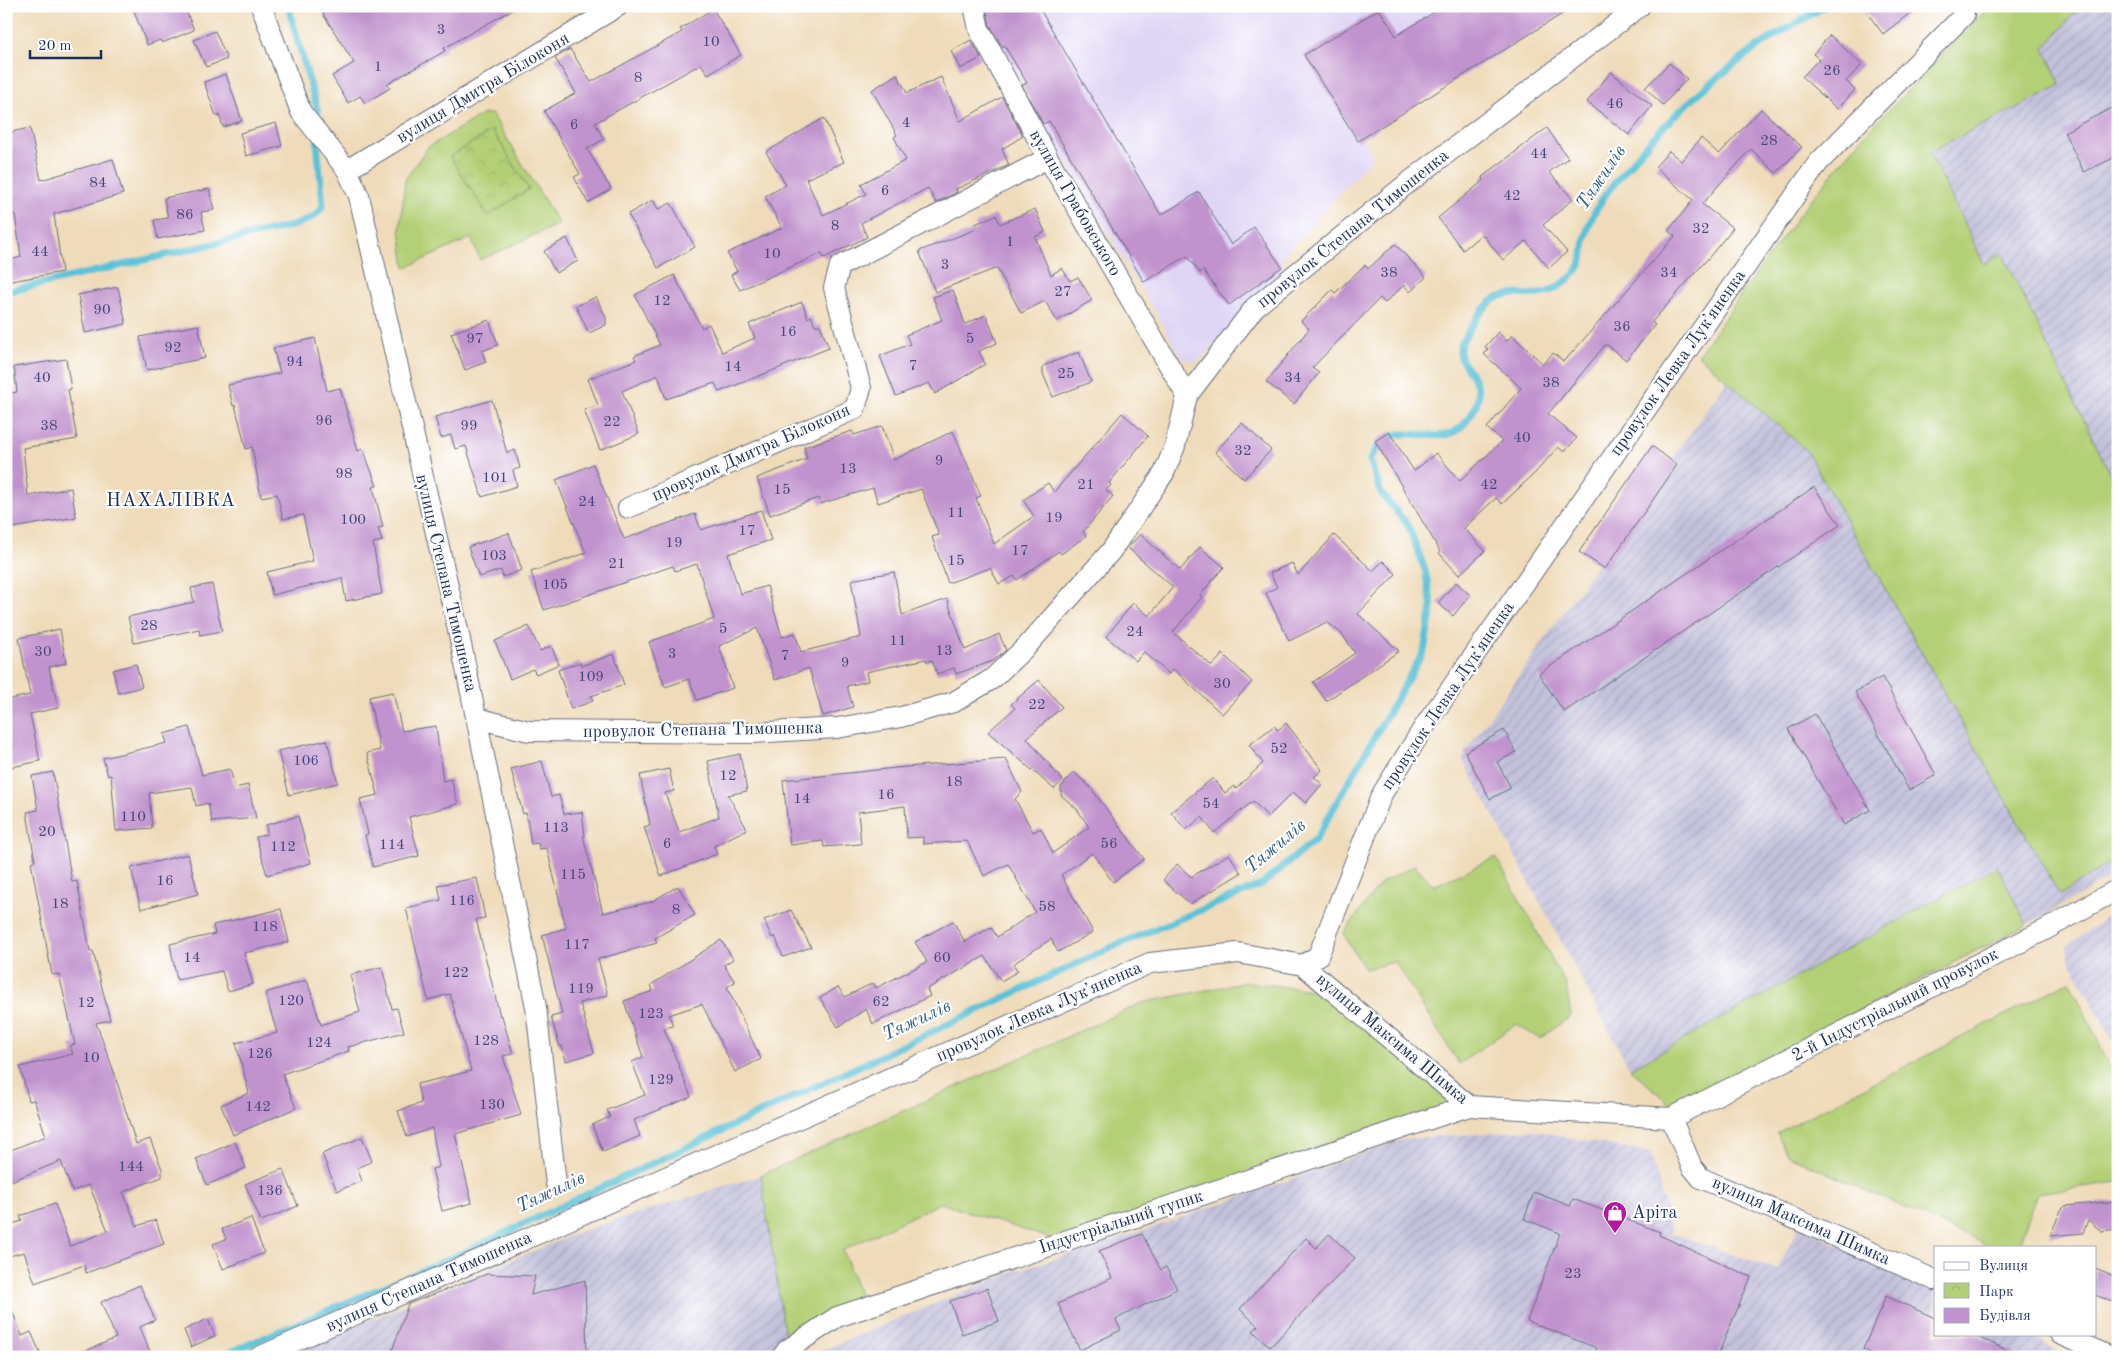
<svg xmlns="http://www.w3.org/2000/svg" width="2124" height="1363" viewBox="0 0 2124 1363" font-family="'Old Standard TT',serif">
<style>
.built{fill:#dfd5f5}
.industrial{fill:url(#industrial-furrows)}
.green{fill:#b4d077;stroke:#68806a}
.park{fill:url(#park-crowns);stroke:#68806a}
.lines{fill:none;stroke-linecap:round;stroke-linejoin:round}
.stream{stroke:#5bc2d8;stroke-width:7}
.building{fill:#c193ce}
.minor-casing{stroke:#656b7e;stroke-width:22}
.minor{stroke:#fff;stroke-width:20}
.labels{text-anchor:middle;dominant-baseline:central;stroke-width:4.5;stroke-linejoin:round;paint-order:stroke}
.number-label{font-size:15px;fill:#44487a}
.street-label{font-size:18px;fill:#1b2f5e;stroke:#fff}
.poi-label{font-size:18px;fill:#1b2f5e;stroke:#fff;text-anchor:start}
.water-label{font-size:19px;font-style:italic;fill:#2e5b83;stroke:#fff}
.neighbourhood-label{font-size:19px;letter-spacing:1px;fill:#1b2f5e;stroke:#fff}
</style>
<defs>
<pattern id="industrial-furrows" width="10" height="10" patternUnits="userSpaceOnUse" patternTransform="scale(1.25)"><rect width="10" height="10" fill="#c3c1db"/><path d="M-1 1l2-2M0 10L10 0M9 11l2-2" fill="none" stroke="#a7a6be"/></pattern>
<pattern id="park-crowns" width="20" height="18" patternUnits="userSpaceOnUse" patternTransform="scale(1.25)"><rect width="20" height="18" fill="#b4d077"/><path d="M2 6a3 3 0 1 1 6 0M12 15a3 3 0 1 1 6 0" fill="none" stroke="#9ab369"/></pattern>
</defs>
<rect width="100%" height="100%" fill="#fff"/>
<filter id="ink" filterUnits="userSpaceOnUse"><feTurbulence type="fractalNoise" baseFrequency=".02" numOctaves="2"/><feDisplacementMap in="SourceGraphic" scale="10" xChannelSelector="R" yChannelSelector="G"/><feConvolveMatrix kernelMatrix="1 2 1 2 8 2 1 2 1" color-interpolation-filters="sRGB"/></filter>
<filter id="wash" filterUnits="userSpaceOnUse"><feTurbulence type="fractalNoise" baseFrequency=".0096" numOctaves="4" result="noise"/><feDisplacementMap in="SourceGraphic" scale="20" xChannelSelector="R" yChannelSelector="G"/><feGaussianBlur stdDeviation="1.12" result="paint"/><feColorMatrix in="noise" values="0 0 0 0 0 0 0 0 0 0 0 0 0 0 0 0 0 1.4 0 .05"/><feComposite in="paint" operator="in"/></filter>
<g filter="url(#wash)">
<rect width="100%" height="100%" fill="#efdbb9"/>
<path class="built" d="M996 6H1575L1363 138 1373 157 1284 255 1280 280 1197 362 1183 359 1049 134 984 14Z"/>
<path class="industrial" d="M2028 6H2118V873L2027 925 1996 866 1630 1069 1463 760 1465 752 1727 381Z
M2118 909V1051L2068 957 2067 946Z
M1531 1130 1651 1153 1672 1233 1777 1270 1799 1226 1935 1291V1334H2024L2071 1357H812L813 1354 1012 1272 1155 1227 1404 1139Z
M761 1175 787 1350 782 1357H283L581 1231Z"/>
<path class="green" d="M1990 6H2080L2044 49 2061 85 1929 152 1984 264 2002 253 2118 490V857L2060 895 1806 450 1698 355 1804 208 1861 139Z
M483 114H492L559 224 480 260 471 238 405 268 400 229 405 180 427 148Z
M1496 857 1566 985 1571 1016 1540 1039 1516 1024 1459 1064 1395 962 1365 969 1343 934 1381 883 1415 865 1434 886Z
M1997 866 2027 925 1672 1106 1630 1069Z
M2070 981 2118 1084V1182L2037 1193 2018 1247H1992L1787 1155 1777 1133Z
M1246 982 1336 993 1469 1106 1061 1242 940 1203 843 1250 864 1308 787 1350 761 1175 1142 1003Z"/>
<path class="park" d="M492 130 529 189 488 216 450 157Z"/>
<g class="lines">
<path class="stream" d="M288 6 318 112
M6 292 295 225C307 220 318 217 323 205L317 142
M219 1357 456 1256 1112 947 1261 885 1316 839 1424 651 1432 607 1425 570 1408 525 1381 493 1370 460C1374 454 1378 445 1383 441 1406 422 1442 450 1464 424 1504 377 1446 370 1463 340 1471 327 1482 307 1495 299 1509 291 1525 296 1540 294 1552 293 1563 284 1572 276 1586 263 1582 247 1587 231 1590 221 1596 209 1602 200 1607 191 1616 182 1623 173 1658 128 1702 88 1748 54 1772 36 1799 22 1825 6"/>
</g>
<g id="blocks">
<path class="building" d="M132 6H184L194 30 162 43 160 40 147 45Z
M335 6H519L444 48 445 51 387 84 390 88 365 103 360 96 348 103 332 76 354 63 323 14Z
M996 6H1038L1161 215 1199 192 1231 245 1254 227 1282 267 1229 305 1203 270 1200 273 1187 256 1144 282 1049 121 1043 124 1022 85 1027 83 1004 45 1002 47 990 25 987 12Z
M1444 6H1575L1358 141 1304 55 1379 9 1396 36Z
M1862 6H1919L1883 34Z
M713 9 741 55 708 74 701 64 595 123 604 139 587 149 611 189 588 203 574 177 580 174 544 111 576 93 555 58 570 49 591 82 682 32 680 29Z
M215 31 227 59 206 67 194 40Z
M1830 35 1862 65 1846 81 1855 90 1837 109 1802 77 1819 59 1813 54Z
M971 40 981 58 960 69 951 51Z
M1669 63 1687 79 1663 105 1645 88Z
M1611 72 1652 106 1629 135 1587 102Z
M226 74 242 121 223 127 219 115 216 116 204 82Z
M897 74 907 93 941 77 960 121 1002 97 1023 136 1002 149 1009 165 956 189 957 192 936 203 928 188 861 223 867 237 824 258 822 253 740 290 731 275 737 271 727 253 782 228 765 196 786 185 766 152 824 118 844 162 806 179 823 215 866 194 861 184 906 160 894 137 897 135 872 90Z
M2118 105V156L2084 172 2064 132Z
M1761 109 1802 147 1776 173 1751 149 1702 204 1733 228 1710 256 1652 322 1655 325 1626 360 1606 344 1548 414 1577 438 1564 452 1558 447 1535 473 1502 504 1496 498 1464 528 1485 551 1459 575 1439 553 1440 551 1375 441 1389 432 1414 471 1436 453 1460 481 1502 441 1487 428 1521 388 1484 354 1488 350 1485 347 1498 332 1507 341 1512 335 1543 364 1553 353 1563 361 1568 357 1675 236 1668 231 1693 200 1655 167 1669 151 1681 161 1701 138 1719 154Z
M276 123 282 146 246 156 240 133Z
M30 128 41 180 113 159 123 194 54 214 62 272 6 282V261L21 257 15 214 6 216V133Z
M1547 128 1568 158 1549 172 1573 199 1543 225 1567 252 1549 268 1526 241 1503 260 1482 234 1463 250 1438 218 1484 180 1482 177Z
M209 189 214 210 201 212 205 230 158 239 154 220 168 218 164 198Z
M653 200 658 209 671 203 695 247 658 268 628 214Z
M1035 209 1045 232 1035 237 1051 275 1062 268 1070 281 1078 277 1092 300 1057 321 1045 301 1021 313 997 268 935 292 919 251 977 229 975 224 996 215 1000 224Z
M567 238 578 261 556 273 544 251Z
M1395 244 1426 277 1410 292 1404 285 1385 303 1380 298 1312 368 1319 373 1294 404 1266 382 1309 329 1301 321 1332 290 1335 293 1365 265 1368 269Z
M674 275 702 328 709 324 722 352 755 338 749 324 802 302 808 318 811 316 815 325H820L829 348 719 392 715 383 666 399 658 375 622 391 639 434 600 450 584 410 598 405 588 379 636 360 634 356 660 345 635 295Z
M118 287 126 324 85 333 78 295Z
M953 290 965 324 986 315 997 343 979 351 985 364 935 394 929 383 896 396 880 356 910 344 906 335 942 320 933 297Z
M596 297 606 317V325L589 333 576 306Z
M489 320 498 345 482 351 486 362 465 370 451 333Z
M198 325 205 358 147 370 140 337Z
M315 338 327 391 340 388 358 451 363 449 377 486 373 487 383 527 378 528 382 541 373 543 382 594 346 601 342 578 272 595 267 572 313 561 303 515 283 519 277 494 261 497 252 447 246 449 235 405 233 406 228 385 280 373 273 348Z
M1079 352 1091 382 1053 397 1043 374V366Z
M66 359 71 389 68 390 77 439 23 448 28 496 71 488 76 517 13 528 6 489V394L17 392 14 367Z
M492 400 507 453 515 450 520 468 513 470 517 486 482 497 466 446 455 449 451 435 441 438 435 417Z
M1122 413 1148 436 1109 483 1111 485 1106 490 1113 496 1083 532 1086 536 1061 554 1059 551 1017 580 1014 576 999 584 990 568 948 583 932 537 939 535 921 489 878 503 873 488 820 504 818 498 770 515 757 478 807 459 804 447 852 431 854 435 882 426 894 460 953 431 981 496 976 498 994 544 1034 516 1023 500 1048 483 1054 492Z
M1242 423 1271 450 1244 479 1215 452Z
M1652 446 1677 465 1605 569 1579 552Z
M593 464 624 539 695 514 701 530 761 510 771 540 728 554 740 594 767 586 782 637 795 633 801 652 861 637 851 580 894 572 902 615 947 599 965 650 999 634 1006 650 993 661 956 674 954 668 937 674 932 660 927 662 926 659 866 672 868 681 847 686 853 707 823 716 809 668 775 680 757 628 719 646 733 688 697 700 689 679 665 687 649 642 714 619 697 564 675 571 673 566 544 610 531 572 586 553 556 480Z
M1814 487 1840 525 1564 712 1539 674Z
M509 533 522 570 503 577 501 570 479 577 468 547Z
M1140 534 1180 570 1200 547 1224 567 1200 595 1202 597 1173 632 1212 666 1223 654 1252 682 1222 714 1173 669 1169 674 1144 652 1136 661 1106 637 1133 603 1149 616 1173 587 1128 548Z
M1334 535 1373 571 1383 561 1396 574 1358 614 1399 651 1326 701 1313 682 1355 653 1342 634 1327 622 1289 641 1266 593 1277 587 1270 573 1292 563 1298 575Z
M1456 582 1470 595 1453 616 1438 603Z
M212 584 222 631 200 635 199 629 134 643 128 617 194 602 191 588Z
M529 626 540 651 551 646 559 664 536 674 533 669 510 679 495 641Z
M60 629 66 663 49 667 58 708 30 714 40 761 12 767 6 740V700L30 695 19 638Z
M614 654 624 685 591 696 593 701 571 709 558 670 580 662 581 666Z
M136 664 142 687 118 693 113 670Z
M1882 677 1936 775 1909 790 1855 692Z
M1039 680 1062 707 1027 738 1063 781 1054 789 988 732 1015 708 1011 704Z
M393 692 402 731 436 726 443 781 451 779 458 804 409 817 419 856 373 867 365 835 368 834 360 799 378 795 367 753 380 750 369 697Z
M1815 714 1870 810 1844 825 1788 729Z
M1286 723 1322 770 1314 777 1322 784 1306 803 1293 792 1268 817 1253 801 1214 833 1202 817 1186 830 1171 812 1213 778 1225 793 1234 786 1236 789 1263 763 1249 745 1274 726 1278 730Z
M189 727 202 775 230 769 235 788 248 785 256 818 212 822 208 803 196 806 192 787 149 793 152 828 116 831 111 775 108 776 103 758 167 743 164 734Z
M1504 730 1516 752 1497 762 1511 788 1490 799 1465 752Z
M327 740 338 783 289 795 278 751Z
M740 754 747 791 728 795 747 829 714 846 717 854 661 876 644 827 650 825 640 775 669 769 674 791 665 793 679 832 719 817 708 761Z
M1006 759 1022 792 1015 799 1033 832 1041 828 1053 853 1089 827 1077 809 1061 795V787L1074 772 1090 787 1144 859 1113 882 1092 853 1061 875 1093 932 1058 952 1051 939 1013 964 1018 971 1001 981 985 956 927 989 930 996 873 1024 866 1009 838 1027 820 998 838 987 845 997 873 983 876 988 927 962 915 942 953 921 965 942 991 927 997 937 1035 912 1008 864 984 876 967 841 923 844V837L907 838 905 806 858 812 861 844 824 847 823 841 790 845 783 780 905 767Z
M542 761 551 797 559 795 564 814 582 812 585 836H583L603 913 651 902 678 886 695 915 655 938 657 943 598 959 608 995 580 1003 594 1053 566 1061 562 1046 560 1047 551 1017 562 1014 542 935 566 928 547 848 539 849 538 843 531 844 526 813 523 814 511 769Z
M53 772 72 882 77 881 90 951H93L110 1020 96 1023 113 1069 136 1144 150 1139 162 1169V1177L123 1192 137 1226 156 1220 164 1244 86 1273 84 1265 35 1283 24 1252 6 1257V1226L22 1221 20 1216 55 1204 70 1246 108 1231 89 1185 72 1191 61 1161 6 1183V1152L46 1136 34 1100 29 1101 20 1067 73 1054 70 1046 75 1044 59 974 52 975 31 862 35 861 27 812 38 810 32 776Z
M298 816 311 863 267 875 256 837 267 834 266 825Z
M188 854 198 894 141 909 131 868Z
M1229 854 1241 873 1190 904 1163 880 1177 864 1191 877Z
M477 878 485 918 476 919 500 1016H502L513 1054 503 1056 521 1115 455 1134 472 1203 442 1211 432 1169 439 1167 432 1128 407 1137 398 1111 421 1103 417 1084 471 1071 450 994 428 1000 406 908 441 900 438 885Z
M281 909 289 942 244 953 253 984 228 991 222 971 177 980 170 944 215 934 213 925Z
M791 910 811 947 783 957 775 936 772 938 764 920Z
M721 940 733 959 724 965 735 982 727 987 761 1059 735 1072 702 1004 669 1015 673 1026 664 1028 691 1097 634 1120 640 1136 603 1152 592 1125 610 1117 607 1110 645 1095 632 1062 643 1057 624 1001 653 991 651 985Z
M382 967 392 1009 397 1008 404 1032 348 1047 349 1051 282 1074 296 1108 233 1135 221 1105 249 1093 236 1043 277 1033 265 993 307 980 321 1025 360 1012 350 975Z
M362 1137 372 1161 357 1168 362 1181 337 1191 322 1154Z
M235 1142 246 1168 207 1185 196 1159Z
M283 1169 298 1206 261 1221 245 1184Z
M1534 1192 1570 1206 1573 1199 1660 1232 1659 1235 1751 1277 1717 1357H1593L1597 1348 1527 1321 1560 1233 1524 1219Z
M2118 1201V1229L2101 1231 2088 1220 2083 1233 2050 1236 2061 1210 2065 1206Z
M251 1218 264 1253 223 1269 213 1244 226 1239 222 1229Z
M1142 1234 1161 1270 1166 1267 1177 1289 1120 1317 1116 1320 1121 1330 1080 1350 1058 1304 1112 1278 1099 1251Z
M1329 1234 1355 1258 1270 1347 1253 1331 1258 1326 1240 1309 1306 1238 1316 1248Z
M2095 1269 2118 1278V1304L2095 1295Z
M487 1274 535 1276 531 1295 585 1280 587 1357H390L408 1304Z
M140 1285 155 1320 140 1327 152 1357H71L116 1338 101 1302Z
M987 1288 999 1321 962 1334 950 1301Z
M1886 1296 1935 1318V1334H1972L2022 1357H1879L1863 1349Z
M6 1300H8L22 1336 31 1332 42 1357H6Z
M208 1319 215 1336 191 1347 184 1330Z"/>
</g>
</g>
<g filter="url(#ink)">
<use href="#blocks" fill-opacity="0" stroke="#656b7e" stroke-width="1"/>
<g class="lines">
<g class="minor-casing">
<path id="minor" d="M261 6 301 112 347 170 359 196 458 630 536 1007 556 1184
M974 6 979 29 1048 158 1187 396
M347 170 618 6
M628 508 855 409 861 388 834 288 840 266 1048 158
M476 718 529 731 753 733 837 728 901 717 954 702 992 679 1027 646 1111 551 1164 473 1175 446 1187 396 1255 307 1404 186 1640 6
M1303 965 1469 1106 1671 1118 1692 1167 1701 1178 1935 1280
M1671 1118 2045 930 2118 889
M2060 1334 2111 1357
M259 1357 1150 963 1238 953 1303 965 1318 956 1382 794 1424 727 1818 163 1964 15
M782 1357 787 1350 837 1317 1469 1106"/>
</g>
<use href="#minor" class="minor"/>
</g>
</g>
<defs>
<g id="shop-pin" transform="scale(1.25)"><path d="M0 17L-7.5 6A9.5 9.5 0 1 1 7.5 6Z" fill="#b5179e" stroke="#fff"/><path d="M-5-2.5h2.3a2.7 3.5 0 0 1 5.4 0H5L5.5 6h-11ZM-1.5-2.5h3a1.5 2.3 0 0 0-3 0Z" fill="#fff"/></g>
</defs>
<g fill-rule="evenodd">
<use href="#shop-pin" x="1615" y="1213"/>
</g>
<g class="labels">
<g class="number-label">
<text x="441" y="30">3</text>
<text x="711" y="42">10</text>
<text x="378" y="67">1</text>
<text x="1832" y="71">26</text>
<text x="638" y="78">8</text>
<text x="1615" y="104">46</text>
<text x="906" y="123">4</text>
<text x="574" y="125">6</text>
<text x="1769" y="141">28</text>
<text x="1539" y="154">44</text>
<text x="98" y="183">84</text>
<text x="885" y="191">6</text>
<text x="1512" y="196">42</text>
<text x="185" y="215">86</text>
<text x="835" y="226">8</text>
<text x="1701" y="229">32</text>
<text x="1010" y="242">1</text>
<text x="40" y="252">44</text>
<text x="772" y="254">10</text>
<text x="945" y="265">3</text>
<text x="1389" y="273">38</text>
<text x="1669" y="273">34</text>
<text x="1063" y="292">27</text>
<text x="662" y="301">12</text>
<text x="102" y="310">90</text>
<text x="1622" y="327">36</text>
<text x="788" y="332">16</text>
<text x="475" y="339">97</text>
<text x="970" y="339">5</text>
<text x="173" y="348">92</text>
<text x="295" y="362">94</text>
<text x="913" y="366">7</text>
<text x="733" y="367">14</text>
<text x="1066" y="374">25</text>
<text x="42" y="378">40</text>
<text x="1293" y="378">34</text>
<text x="1551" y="383">38</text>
<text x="324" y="421">96</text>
<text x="612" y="422">22</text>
<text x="49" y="426">38</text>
<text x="469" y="426">99</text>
<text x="1522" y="438">40</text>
<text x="1243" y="451">32</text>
<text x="939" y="461">9</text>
<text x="848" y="469">13</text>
<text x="344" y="474">98</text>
<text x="495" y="478">101</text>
<text x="1086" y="485">21</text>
<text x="1489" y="485">42</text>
<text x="782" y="490">15</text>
<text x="587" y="502">24</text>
<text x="956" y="513">11</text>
<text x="1054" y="518">19</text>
<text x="353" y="520">100</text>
<text x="747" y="531">17</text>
<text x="674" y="543">19</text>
<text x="1020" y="551">17</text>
<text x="494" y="556">103</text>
<text x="956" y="561">15</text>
<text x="617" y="564">21</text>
<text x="555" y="585">105</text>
<text x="149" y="626">28</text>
<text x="723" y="629">5</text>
<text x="1135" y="632">24</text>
<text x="898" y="641">11</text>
<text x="944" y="651">13</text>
<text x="43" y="652">30</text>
<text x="672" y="654">3</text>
<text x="785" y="656">7</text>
<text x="845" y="663">9</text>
<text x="591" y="677">109</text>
<text x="1222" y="684">30</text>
<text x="1037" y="705">22</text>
<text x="1279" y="749">52</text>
<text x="306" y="761">106</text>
<text x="728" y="776">12</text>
<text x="954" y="782">18</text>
<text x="886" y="795">16</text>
<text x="802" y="799">14</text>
<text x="1211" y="804">54</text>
<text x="133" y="817">110</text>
<text x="556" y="828">113</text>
<text x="47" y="832">20</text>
<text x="667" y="844">6</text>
<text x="1109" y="844">56</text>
<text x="392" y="845">114</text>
<text x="283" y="847">112</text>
<text x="573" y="875">115</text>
<text x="165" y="881">16</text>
<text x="462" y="901">116</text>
<text x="60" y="904">18</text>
<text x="1047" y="907">58</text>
<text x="676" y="910">8</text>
<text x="265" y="927">118</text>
<text x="577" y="945">117</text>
<text x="192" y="958">14</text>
<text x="942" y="958">60</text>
<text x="456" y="973">122</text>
<text x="581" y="989">119</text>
<text x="291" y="1001">120</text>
<text x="881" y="1002">62</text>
<text x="86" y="1003">12</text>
<text x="651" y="1014">123</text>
<text x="486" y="1041">128</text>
<text x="319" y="1043">124</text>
<text x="260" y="1054">126</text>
<text x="91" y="1058">10</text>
<text x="661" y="1080">129</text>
<text x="492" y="1105">130</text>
<text x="258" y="1107">142</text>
<text x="131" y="1167">144</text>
<text x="270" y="1191">136</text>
<text x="1573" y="1274">23</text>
</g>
<g class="street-label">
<text transform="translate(483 88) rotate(-31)">вулиця Дмитра Білоконя</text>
<text transform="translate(1075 203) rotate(60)">вулиця Грабовського</text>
<text transform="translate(1353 229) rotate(-39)">провулок Степана Тимошенка</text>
<text transform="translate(1678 363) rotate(-55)">провулок Левка Лукʼяненка</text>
<text transform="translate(751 453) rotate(-24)">провулок Дмитра Білоконя</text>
<text transform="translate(446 583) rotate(77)">вулиця Степана Тимошенка</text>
<text transform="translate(1448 696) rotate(-56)">провулок Левка Лукʼяненка</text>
<text transform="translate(703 730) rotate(-1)">провулок Степана Тимошенка</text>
<text transform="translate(1895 1005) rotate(-27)">2-й Індустріальний провулок</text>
<text transform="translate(1039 1012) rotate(-24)">провулок Левка Лукʼяненка</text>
<text transform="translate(1392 1039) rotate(40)">вулиця Максима Шимка</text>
<text transform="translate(1801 1221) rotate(24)">вулиця Максима Шимка</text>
<text transform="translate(1121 1222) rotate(-18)">Індустріальний тупик</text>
<text transform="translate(429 1282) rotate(-24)">вулиця Степана Тимошенка</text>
</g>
<g class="poi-label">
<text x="1632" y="1213">Аріта</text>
</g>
<g class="water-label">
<text transform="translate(1602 178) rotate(-56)">Тяжилів</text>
<text transform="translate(1276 847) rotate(-40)">Тяжилів</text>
<text transform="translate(917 1021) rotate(-25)">Тяжилів</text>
<text transform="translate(551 1193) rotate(-25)">Тяжилів</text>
</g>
<g class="neighbourhood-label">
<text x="171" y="501">НАХАЛІВКА</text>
</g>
</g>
<rect width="2124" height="1363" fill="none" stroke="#fff" stroke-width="25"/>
<rect x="1934" y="1246" width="162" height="90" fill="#ffffff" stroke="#a4acbf"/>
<rect x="1944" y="1262" width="25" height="8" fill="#ffffff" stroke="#a4acbf"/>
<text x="1979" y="1270" font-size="15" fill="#1b2f5e">Вулиця</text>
<rect x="1944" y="1283" width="25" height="15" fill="url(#park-crowns)" stroke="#a4acbf"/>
<text x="1979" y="1296" font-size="15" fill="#1b2f5e">Парк</text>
<rect x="1944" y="1308" width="25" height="15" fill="#c193ce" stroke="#a4acbf"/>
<text x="1979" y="1320" font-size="15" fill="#1b2f5e">Будівля</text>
<path d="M30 50v8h71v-8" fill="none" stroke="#1b2f5e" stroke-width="2.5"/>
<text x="38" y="50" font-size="15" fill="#1b2f5e" stroke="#ffffff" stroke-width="4" paint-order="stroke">20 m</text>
</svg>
